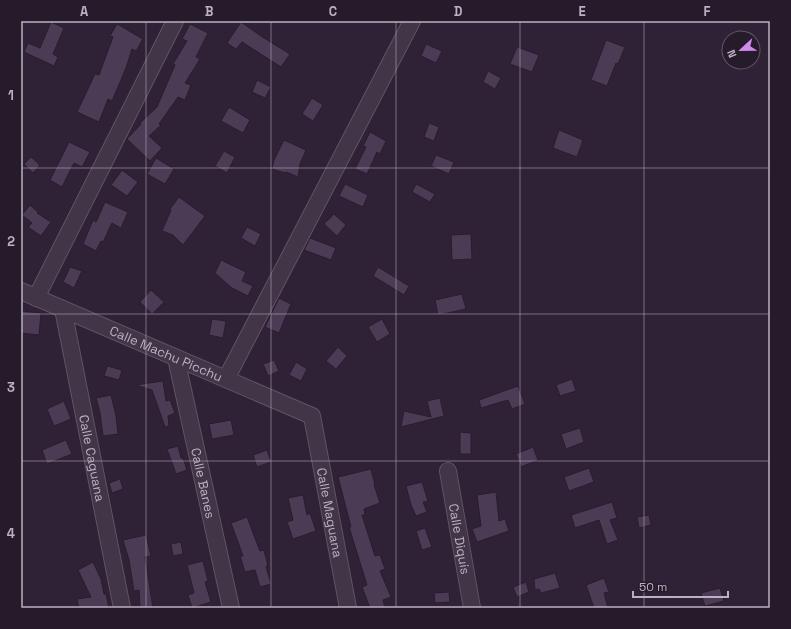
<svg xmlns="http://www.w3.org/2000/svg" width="791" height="629" viewBox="0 0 791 629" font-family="'Space Grotesk',sans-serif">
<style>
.building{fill:#4b3b54;stroke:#281d2d}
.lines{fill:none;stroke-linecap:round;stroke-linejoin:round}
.minor-casing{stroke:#5f5364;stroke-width:18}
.minor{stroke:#413547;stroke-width:16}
.grid{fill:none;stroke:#bdb0c3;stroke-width:1;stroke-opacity:0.55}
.labels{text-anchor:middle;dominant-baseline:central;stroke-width:4;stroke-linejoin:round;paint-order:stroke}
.street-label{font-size:13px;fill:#bdb0c3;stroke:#261b2b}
.neatline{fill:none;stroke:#bdb0c3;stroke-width:1.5}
.grid-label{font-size:13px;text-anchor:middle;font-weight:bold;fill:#bdb0c3}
</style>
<rect width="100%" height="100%" fill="#2f2236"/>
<path class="building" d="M51 22 64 28 53 54 58 57 54 66 24 52 28 43 40 48Z
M241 22 264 38 290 54 281 67 242 42 236 49 227 43Z
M117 24 143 39 136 51 132 49 126 68 112 101 108 99 99 122 77 112 95 74 99 75 113 37 110 36Z
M190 24 208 33 196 57 200 59 185 83 191 85 185 100 178 97 159 124 161 125 149 136 162 148 150 161 127 139 141 124 140 123 157 107 175 65 173 64 187 41 182 39Z
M606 40 625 47 618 64 616 63 607 86 591 80Z
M426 44 442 51 436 63 421 56Z
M517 47 539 55 532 72 510 64Z
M488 71 501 78 495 89 483 82Z
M257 80 271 87 265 98 252 92Z
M312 98 323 105 313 121 302 114Z
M229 107 250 120 243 133 221 121Z
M429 123 439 127 434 141 424 137Z
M559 130 583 140 577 157 553 148Z
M370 132 386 141 380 154 377 152 367 174 355 169 366 147 363 146Z
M284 140 306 150 300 164 298 177 286 172 285 173 272 169 274 160Z
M69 142 90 152 82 167 74 163 62 187 50 180Z
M224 151 235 157 227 173 215 166Z
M436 155 454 162 449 174 431 166Z
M31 157 40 165 33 173 24 164Z
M156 158 174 169 165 184 147 174Z
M122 170 138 182 127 196 111 185Z
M345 184 368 195 363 207 339 196Z
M416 184 435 194 430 202 412 192Z
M179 197 205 216 183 245 173 235 162 231 171 210 170 209Z
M105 202 128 212 121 228 112 223 103 242 101 241 96 251 83 244 93 220 96 222Z
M30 205 38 212 37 213 51 222 41 236 28 227 32 223 22 215Z
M334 214 346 225 337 236 324 224Z
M247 227 261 234 255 246 241 238Z
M471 234 472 259 452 260 451 235Z
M310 238 336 248 331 260 304 250Z
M221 260 246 272 242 281 253 286 248 296 232 288 215 273Z
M70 267 82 271 74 288 63 282Z
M378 267 409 286 404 295 373 276Z
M151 290 164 302 152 314 140 302Z
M462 294 466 309 438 315 435 300Z
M279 298 291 304 279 333 265 327Z
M21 311 41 313 39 335 21 333Z
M212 319 226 321 223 338 209 335Z
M382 319 390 334 377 342 368 327Z
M338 347 347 356 336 369 326 361Z
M274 360 279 371 268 376 263 364Z
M296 362 307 369 301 381 289 375Z
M107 366 122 370 119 380 104 376Z
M572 379 576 391 560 396 556 385Z
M163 381 166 401 170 400 175 413 168 416 169 426 165 427 152 390 135 385Z
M518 386 525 404 512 409 508 400 481 408 479 400Z
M111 395 116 416 118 434 103 436 100 413 96 398Z
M440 398 444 416 401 427 404 411 431 417 427 401Z
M64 401 71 419 54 426 47 409Z
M231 420 234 435 212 439 209 424Z
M580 428 584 442 566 449 561 434Z
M460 432 471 433V454H460Z
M66 440 72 454 47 464 42 450Z
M178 446 181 458H183L187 470 176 474 167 449Z
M533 447 538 460 521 467 516 454Z
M267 450 271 462 257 467 253 455Z
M589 468 594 482 569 491 564 477Z
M371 469 375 485H374L380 503 364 509 365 515H362L375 556 380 555 385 569 380 571 391 597 383 600 385 608H370L362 587 367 585 349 527H351L338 477Z
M120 479 123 489 112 493 109 483Z
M422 482 428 501 423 502 427 512 416 516 411 505 406 486Z
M496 492 499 521 505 519 509 531 477 542 472 529 481 526 477 495Z
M303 495 307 515 310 513 316 531 293 539 287 522 293 520 288 498Z
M612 502 617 518 610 520 618 540 607 544 599 520 575 528 571 515Z
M649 515 651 525 639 528 637 517Z
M247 517 260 551 264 550 268 566H266L271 584 260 587 255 570 245 572 240 556H243L231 523Z
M425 528 432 547 422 550 416 531Z
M146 535 151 556 145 557 153 608H140L139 590 134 591 129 560 123 540Z
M181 542 183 554 173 556 171 544Z
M203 561 208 581 205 582 211 602 192 608 188 595 194 593 187 565Z
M93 562 101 579 104 594H106L109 608H79L77 599 91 597 78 570Z
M555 573 560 588 541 593 539 589 535 590 534 579Z
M604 578 609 592 604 593 608 608H594L586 585Z
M526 582 529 592 517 597 513 587Z
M720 588 724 601 705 606 701 593Z
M449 592 450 602 435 603 434 593Z"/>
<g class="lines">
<g class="minor-casing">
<g id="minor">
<path id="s1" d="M21 291 312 416 348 608"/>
<path d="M36 298 175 21"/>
<path id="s2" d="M63 309 122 608"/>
<path id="s3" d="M176 358 231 608"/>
<path d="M226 379 412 21"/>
<path id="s4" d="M448 471 472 608"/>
</g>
</g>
<use href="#minor" class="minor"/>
</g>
<path class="grid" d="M146 21V608M271 21V608M396 21V608M520 21V608M644 21V608M21 168H770M21 314H770M21 461H770"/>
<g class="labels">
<g class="street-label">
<text stroke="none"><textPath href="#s1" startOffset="158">Calle Machu Picchu</textPath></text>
<text stroke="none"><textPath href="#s2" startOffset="152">Calle Caguana</textPath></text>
<text stroke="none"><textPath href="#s3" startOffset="128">Calle Banes</textPath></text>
<text stroke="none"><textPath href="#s1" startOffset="415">Calle Maguana</textPath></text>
<text stroke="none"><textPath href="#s4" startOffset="69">Calle Diquís</textPath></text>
</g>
</g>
<rect width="791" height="629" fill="none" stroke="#261b2b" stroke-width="44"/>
<g transform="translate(741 50) rotate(248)"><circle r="19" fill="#261b2b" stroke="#625768"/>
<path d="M0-3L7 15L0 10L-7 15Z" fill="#d089ef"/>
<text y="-6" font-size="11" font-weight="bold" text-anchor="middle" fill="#bdb0c3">N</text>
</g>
<path d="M633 591v6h95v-6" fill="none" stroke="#bdb0c3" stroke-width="2"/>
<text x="639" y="591" font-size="12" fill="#bdb0c3" stroke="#261b2b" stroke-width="3" paint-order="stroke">50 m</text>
<rect x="22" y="22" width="747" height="585" class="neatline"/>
<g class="grid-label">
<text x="84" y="16">A</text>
<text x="209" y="16">B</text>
<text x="333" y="16">C</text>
<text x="458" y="16">D</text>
<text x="582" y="16">E</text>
<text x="707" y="16">F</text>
<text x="11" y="100">1</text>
<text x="11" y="246">2</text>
<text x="11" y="392">3</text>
<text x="11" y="538">4</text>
</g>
</svg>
